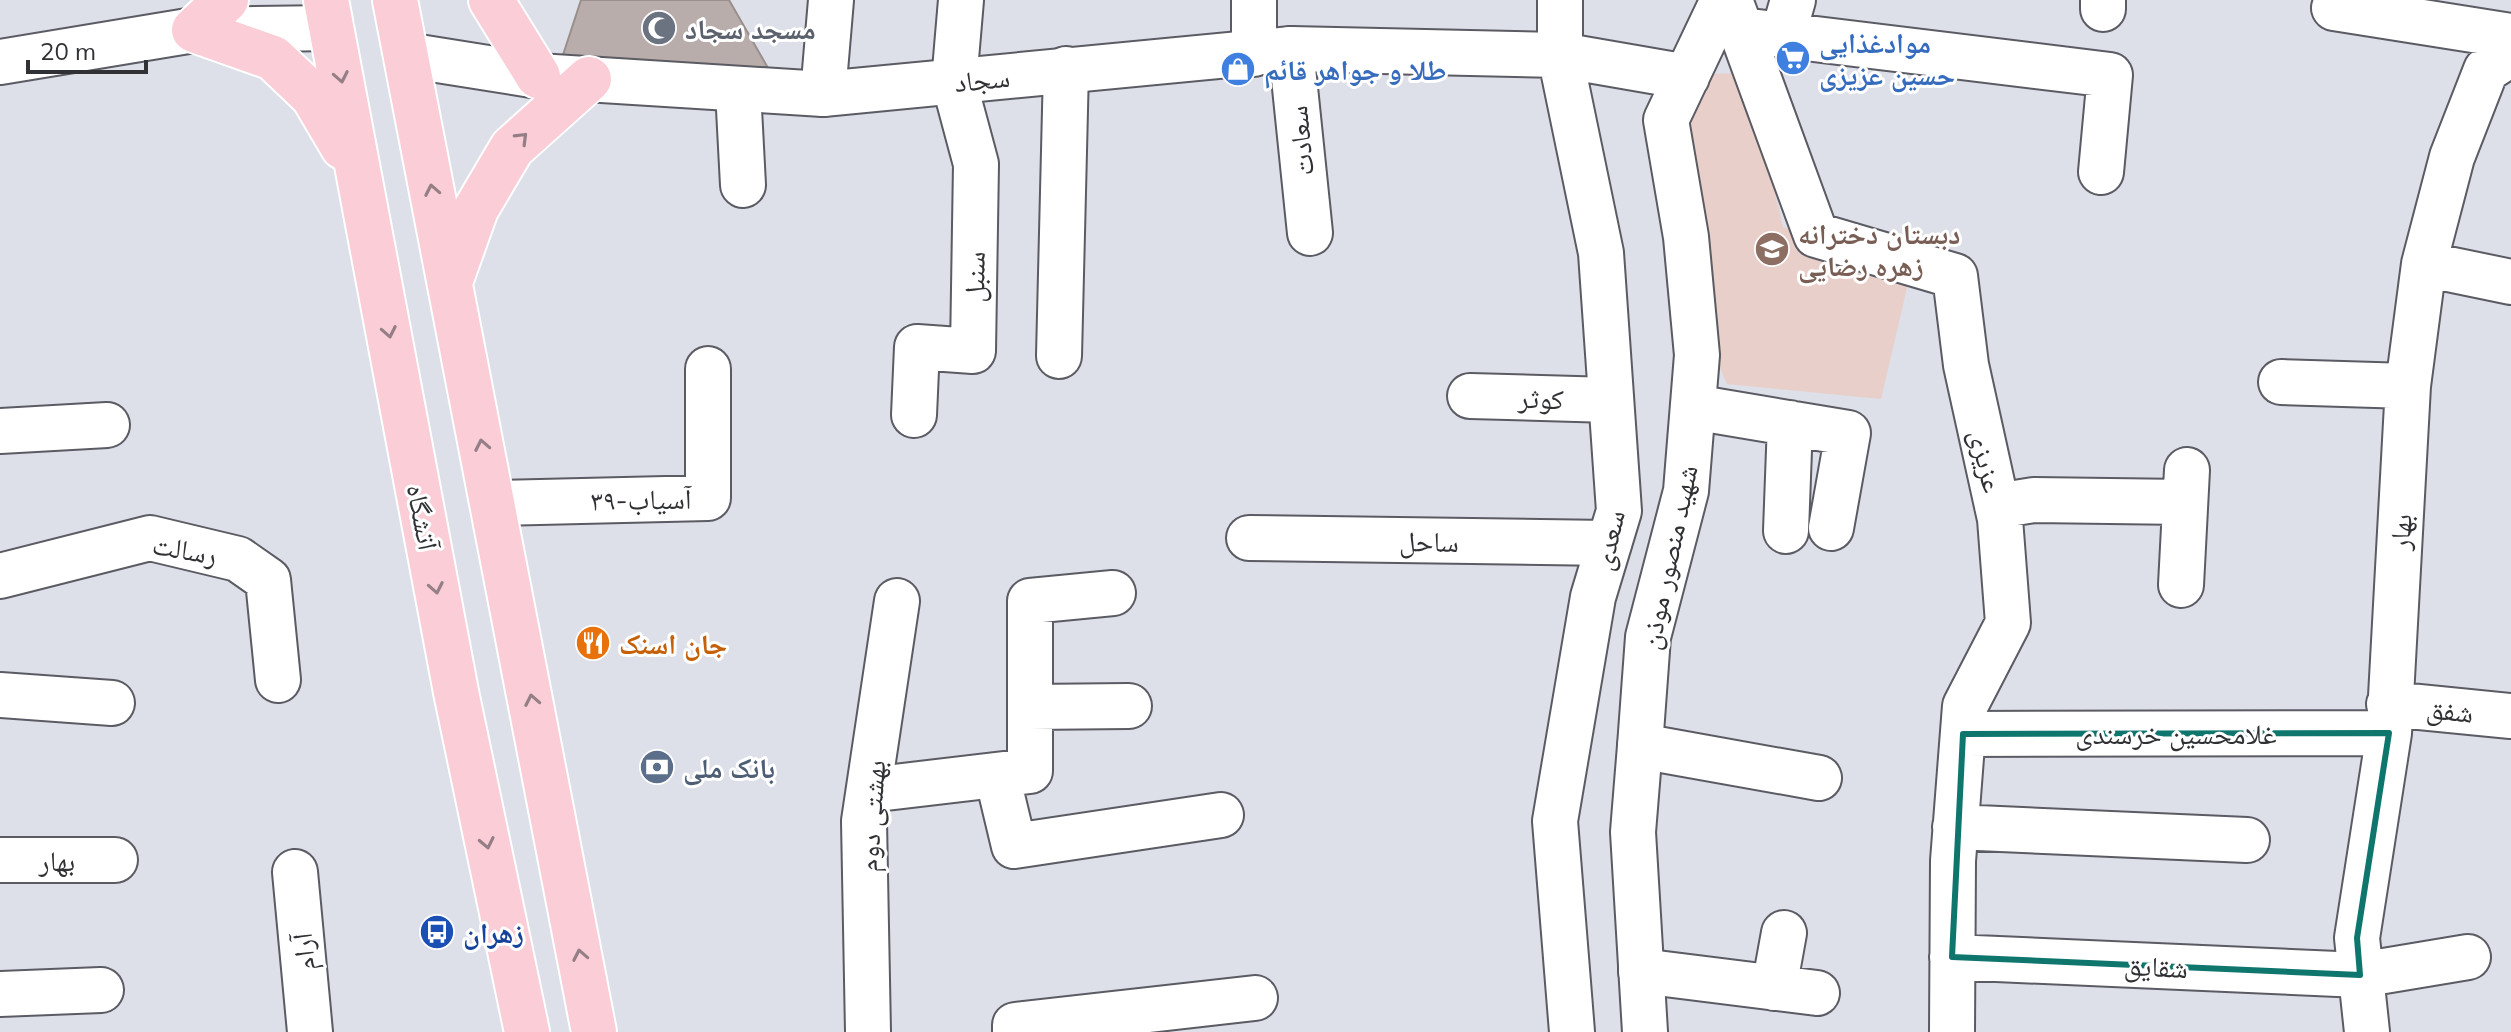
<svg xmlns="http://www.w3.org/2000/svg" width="2511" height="1032" viewBox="0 0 2511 1032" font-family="Mulish,'Noto Naskh Arabic',sans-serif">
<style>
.education{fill:#e9cfc9}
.building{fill:#b8adab;stroke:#998f8c;stroke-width:2}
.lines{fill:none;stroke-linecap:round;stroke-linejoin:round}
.street-casing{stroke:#5a5b63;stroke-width:48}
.secondary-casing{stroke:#5a5b63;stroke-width:48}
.primary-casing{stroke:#fff;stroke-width:48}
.street{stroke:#fff;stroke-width:44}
.secondary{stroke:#fff;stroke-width:44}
.primary{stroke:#facdd7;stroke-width:44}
.oneway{stroke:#957f86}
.marked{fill:none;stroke:#0f766e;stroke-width:6;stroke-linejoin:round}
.labels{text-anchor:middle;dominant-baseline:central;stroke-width:6;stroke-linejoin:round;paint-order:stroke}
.worship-label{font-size:28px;font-weight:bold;fill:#5b616d;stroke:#fff;text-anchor:start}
.shop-label{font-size:28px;font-weight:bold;fill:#366cbe;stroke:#fff;text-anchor:start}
.street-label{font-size:28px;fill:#303134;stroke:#fff}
.education-label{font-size:28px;font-weight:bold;fill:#785e54;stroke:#fff;text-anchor:start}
.food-label{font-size:28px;font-weight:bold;fill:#c56008;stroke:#fff;text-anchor:start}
.service-label{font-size:28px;font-weight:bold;fill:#4e5e75;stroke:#fff;text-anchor:start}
.transit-label{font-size:28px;font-weight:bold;fill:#164399;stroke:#fff;text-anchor:start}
</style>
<rect width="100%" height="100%" fill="#dddfe9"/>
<path class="education" d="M1747 73 1783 227 1911 271 1881 399 1727 384 1708 341 1680 122 1703 74Z"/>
<path class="building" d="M581 0H729L776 82 700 86 563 55Z"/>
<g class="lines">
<g class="street-casing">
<path id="street" d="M1730 0 1816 235 1955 276 1966 365 2000 519 2008 623 1965 706 1953 861 1952 1032
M2334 8 2511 36
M2103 9V0
M1741 30 2110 75 2101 172
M1783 35 1793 0
M1291 49 1310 233
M1254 54V0
M738 90 743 185
M823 94 831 0
M2424 264 2511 282
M1059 356 1066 69
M2281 382 2408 386
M1470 396 1611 400
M1693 407 1848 433 1831 528
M914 415 917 347 973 351 976 164 954 82 961 0
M0 431 107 425
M493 503 708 498V369
M1997 506 2034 500 2185 502
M1786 531 1790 423
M1249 538 1609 543
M0 576 150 538 238 559 268 580 278 680
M2181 585 2187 470
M0 695 112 703
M2389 704 2511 716
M1030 707 1129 706
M1963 734 2389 733
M1640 746 1819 778
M997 775 1014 846 1221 815
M869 790 1030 771V601L1113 593
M1955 827 2247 840
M0 860H115
M295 872 310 1032
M1952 957 2360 975 2468 957
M1641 971 1817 993
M1774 988 1784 933
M0 994 101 990
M868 1032 864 821 897 601
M1015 1032V1025L1255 998
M2367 1032 2357 938 2389 733 2408 386 2424 264 2452 157 2486 70 2511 54"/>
</g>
<g class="secondary-casing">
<path id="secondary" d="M1560 0V55L1601 253 1619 511 1593 597 1555 821 1572 1032
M406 55 538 76 823 94 1291 49 1560 55 1687 77
M0 62 194 30 331 28
M1645 1032 1633 832 1640 746 1648 637 1686 491 1697 355 1686 237 1666 120 1723 0"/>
</g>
<g class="primary-casing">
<path id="primary" d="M226 0 194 30 273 58 313 96 343 147
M326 0 456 692 527 1032
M395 0 594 1032
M491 0 538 76
M450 282 476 209 512 148 589 79"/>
</g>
<use href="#street" class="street"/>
<use href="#secondary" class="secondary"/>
<use href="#primary" class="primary"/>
</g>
<defs><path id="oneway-chevron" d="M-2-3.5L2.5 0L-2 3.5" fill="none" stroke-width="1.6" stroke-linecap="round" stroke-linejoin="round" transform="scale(2)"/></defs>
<g class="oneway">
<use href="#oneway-chevron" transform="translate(341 77) rotate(79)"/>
<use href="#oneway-chevron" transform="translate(522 138) rotate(-45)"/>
<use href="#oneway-chevron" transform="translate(432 190) rotate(-101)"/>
<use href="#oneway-chevron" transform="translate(389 332) rotate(79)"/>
<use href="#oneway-chevron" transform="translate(482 445) rotate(-101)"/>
<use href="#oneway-chevron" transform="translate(436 588) rotate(79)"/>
<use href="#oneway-chevron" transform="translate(532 700) rotate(-101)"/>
<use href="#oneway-chevron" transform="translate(487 843) rotate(78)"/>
<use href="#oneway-chevron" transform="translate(580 955) rotate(-101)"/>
</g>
<path class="marked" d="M2389 733 2357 938 2360 975 1952 957 1963 734Z"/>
<defs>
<g id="mosque-disc" transform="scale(1.8)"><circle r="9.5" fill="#6b7280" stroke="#fff"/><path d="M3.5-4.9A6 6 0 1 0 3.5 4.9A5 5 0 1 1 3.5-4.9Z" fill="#fff"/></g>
<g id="supermarket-disc" transform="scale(1.8)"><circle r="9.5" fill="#3f7fe0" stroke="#fff"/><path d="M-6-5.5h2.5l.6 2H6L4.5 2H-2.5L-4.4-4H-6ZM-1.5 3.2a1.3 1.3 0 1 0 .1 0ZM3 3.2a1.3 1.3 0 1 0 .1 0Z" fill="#fff"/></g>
<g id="shop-disc" transform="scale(1.8)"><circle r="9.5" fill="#3f7fe0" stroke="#fff"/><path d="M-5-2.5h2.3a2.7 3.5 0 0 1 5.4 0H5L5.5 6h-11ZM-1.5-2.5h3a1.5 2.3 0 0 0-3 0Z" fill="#fff"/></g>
<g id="school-disc" transform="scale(1.8)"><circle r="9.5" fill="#8d6e63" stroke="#fff"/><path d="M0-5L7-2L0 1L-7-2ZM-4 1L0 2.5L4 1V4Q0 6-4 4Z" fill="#fff"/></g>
<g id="restaurant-disc" transform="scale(1.8)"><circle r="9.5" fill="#e8710a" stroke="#fff"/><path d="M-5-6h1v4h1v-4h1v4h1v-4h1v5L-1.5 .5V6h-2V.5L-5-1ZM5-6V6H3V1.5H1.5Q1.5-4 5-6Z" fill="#fff"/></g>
<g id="bank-disc" transform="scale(1.8)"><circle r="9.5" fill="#5c6f8a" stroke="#fff"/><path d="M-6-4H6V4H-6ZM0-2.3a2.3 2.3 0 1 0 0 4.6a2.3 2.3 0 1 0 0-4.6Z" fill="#fff"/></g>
<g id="bus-disc" transform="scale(1.8)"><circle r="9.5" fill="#1a4fb4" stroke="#fff"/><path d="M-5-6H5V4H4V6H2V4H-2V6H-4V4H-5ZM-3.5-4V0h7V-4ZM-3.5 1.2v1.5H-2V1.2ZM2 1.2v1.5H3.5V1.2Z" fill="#fff"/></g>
</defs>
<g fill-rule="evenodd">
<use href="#mosque-disc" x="659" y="28"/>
<use href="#supermarket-disc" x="1793" y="58"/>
<use href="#shop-disc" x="1238" y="69"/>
<use href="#school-disc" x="1772" y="249"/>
<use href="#restaurant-disc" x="593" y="643"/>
<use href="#bank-disc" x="657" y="767"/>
<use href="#bus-disc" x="437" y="932"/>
</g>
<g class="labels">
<g class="worship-label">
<text x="685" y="28">مسجد سجاد</text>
</g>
<g class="shop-label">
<text x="1819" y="42">موادغذایی<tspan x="1819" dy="32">حسین عزیزی</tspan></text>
<text x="1264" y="69">طلا و جواهر قائم</text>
</g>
<g class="street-label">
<text transform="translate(982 79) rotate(-6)">سجاد</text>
<text transform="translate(1300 141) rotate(-96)">سعادت</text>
<text transform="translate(974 277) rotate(-89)">سنبل</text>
<text transform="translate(1541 398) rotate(2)">کوثر</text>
<text transform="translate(1987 461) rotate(77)">عزیزی</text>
<text transform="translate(641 499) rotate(-1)">۳۹-آسیاب</text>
<text transform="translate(423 517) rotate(79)">آتشگاه</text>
<text transform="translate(2400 532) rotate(-86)">بهار</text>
<text transform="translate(1608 540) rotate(-77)">سعدی</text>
<text transform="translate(1429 541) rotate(1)">ساحل</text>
<text transform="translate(185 549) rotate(10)">رسالت</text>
<text transform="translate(1668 557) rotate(-78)">شهید منصور موذن</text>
<text transform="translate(2450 710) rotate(6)">شفق</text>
<text x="2176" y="733">غلامحسین خرسندی</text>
<text transform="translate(871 816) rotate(-86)">بهشتی دوم</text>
<text x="57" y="860">بهار</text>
<text transform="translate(303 952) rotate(-96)">آرام</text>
<text transform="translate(2156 966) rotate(3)">شقایق</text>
</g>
<g class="education-label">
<text x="1798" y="233">دبستان دخترانه<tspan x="1798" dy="32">زهره رضایی</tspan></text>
</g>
<g class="food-label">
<text x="619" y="643">جان اسنک</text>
</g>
<g class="service-label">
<text x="683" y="767">بانک ملی</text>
</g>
<g class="transit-label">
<text x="463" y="932">زهران</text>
</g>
</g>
<path d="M28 60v12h118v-12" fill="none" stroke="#303134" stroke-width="4"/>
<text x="40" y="60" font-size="24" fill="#303134" stroke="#ffffff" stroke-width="6" paint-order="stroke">20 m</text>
</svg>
